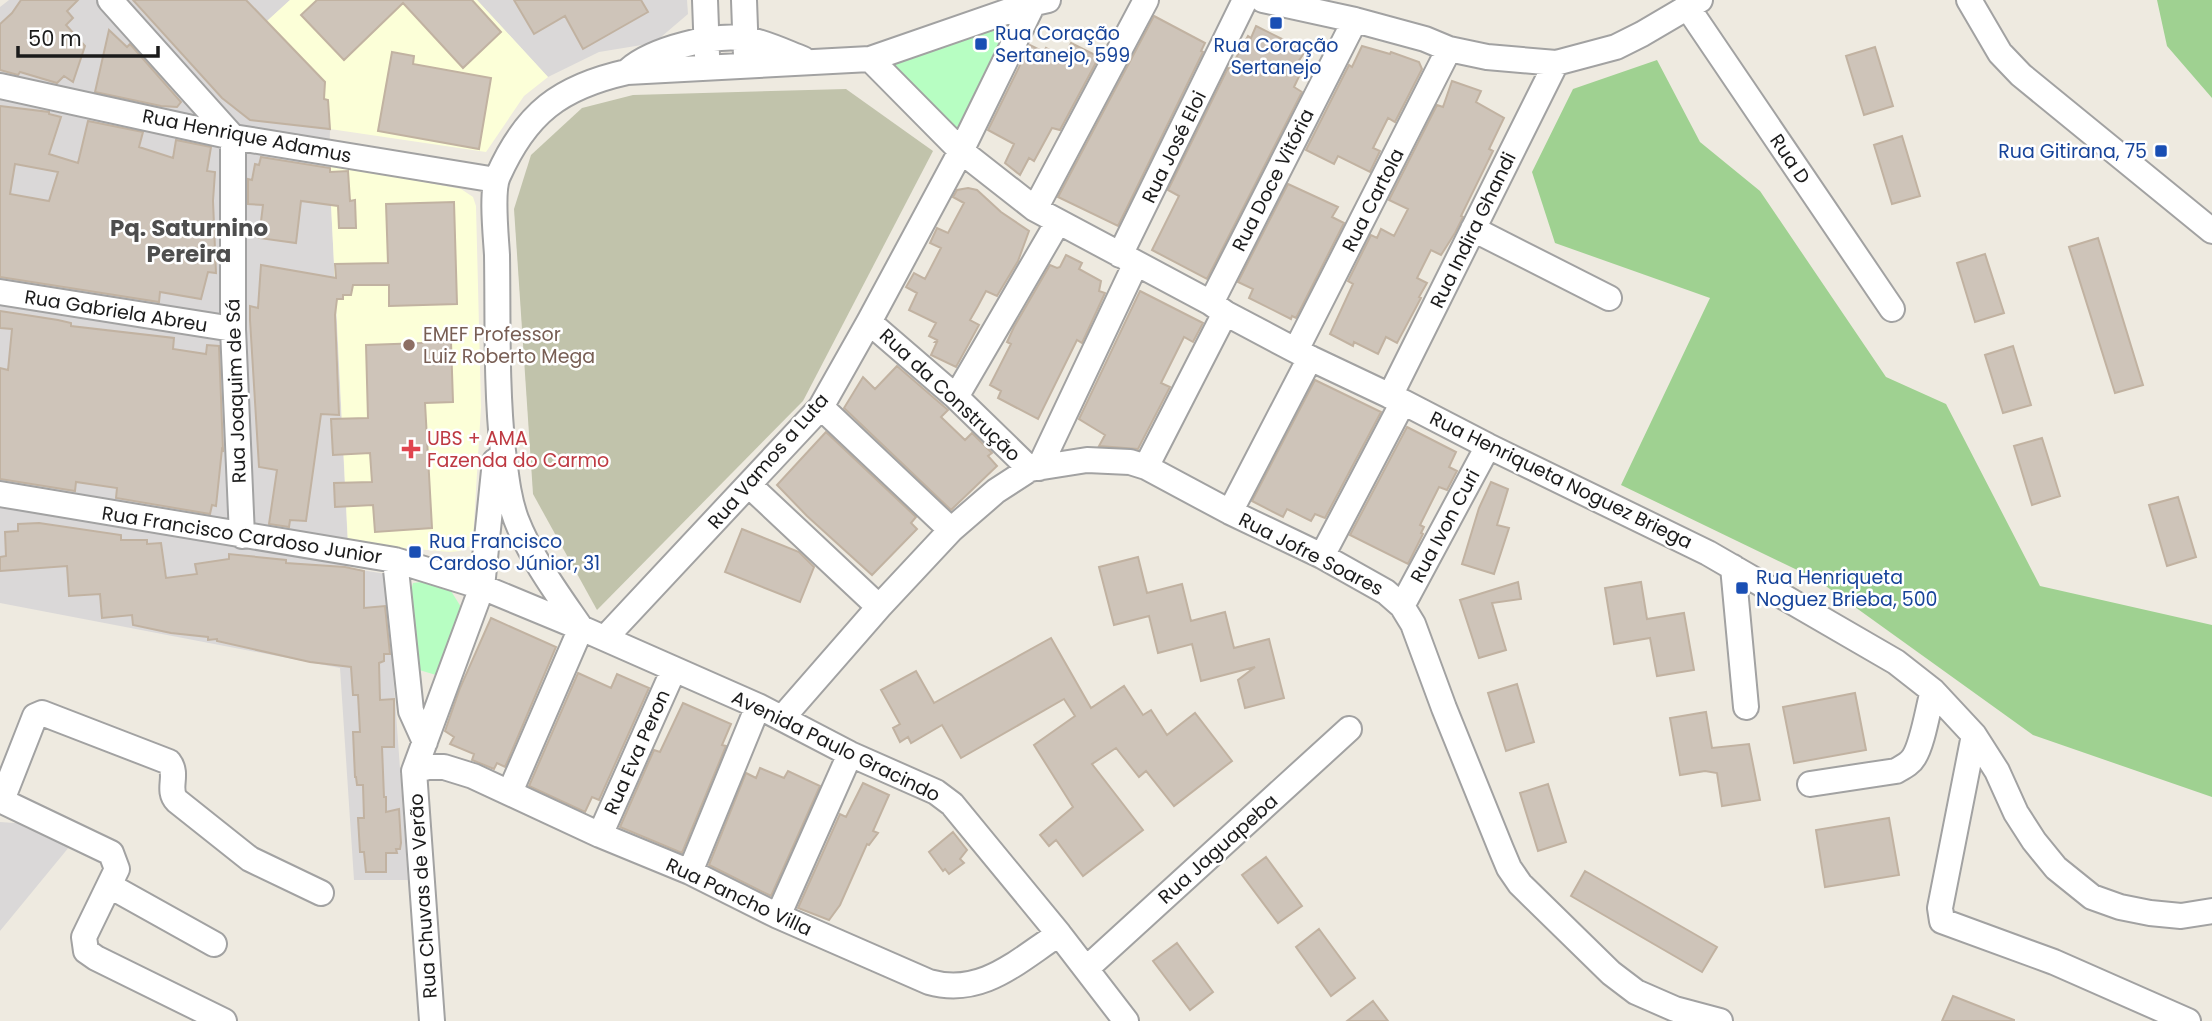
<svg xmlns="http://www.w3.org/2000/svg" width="2212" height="1021" viewBox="0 0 2212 1021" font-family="Poppins,sans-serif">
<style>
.residential{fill:#dad8d8}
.education{fill:#fcffd8}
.construction{fill:#c1c3ab}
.forest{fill:#9fd191}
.park{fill:#b7fec2}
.building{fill:#cec4b9;stroke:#c1b2a1;stroke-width:2;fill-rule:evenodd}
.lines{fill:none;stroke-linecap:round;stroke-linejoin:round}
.minor-casing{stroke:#a2a2a2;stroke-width:28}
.minor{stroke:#fff;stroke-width:24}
.transit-dot{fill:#1a4fb4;stroke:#fff;stroke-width:2.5}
.education-dot{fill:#8d6e63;stroke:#fff;stroke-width:2.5}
.health-dot{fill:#e0444e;stroke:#fff;stroke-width:2.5}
.labels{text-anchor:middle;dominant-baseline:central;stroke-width:5;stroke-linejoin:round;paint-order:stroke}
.transit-label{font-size:19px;fill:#164399;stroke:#fff;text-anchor:start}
.street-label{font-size:19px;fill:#1b1b1b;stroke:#fff}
.education-label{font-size:19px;fill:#785e54;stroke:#fff;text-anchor:start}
.health-label{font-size:19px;fill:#be3a42;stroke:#fff;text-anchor:start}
.quarter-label{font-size:23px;font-weight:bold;fill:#4e4e4e;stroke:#fff}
</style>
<rect width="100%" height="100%" fill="#eeeae0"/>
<path class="residential" d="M9 0H290L267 21 325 82 330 129 329 164 349 568 386 574 408 880H354L340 668 0 603V7Z
M477 0H687L688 14 654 43 599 52 548 77Z
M0 822 29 824 74 841 0 931Z"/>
<path class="education" d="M290 0H477L548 77 524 96 486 152 330 129 328 100 324 99 325 82 267 21Z
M329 164 461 189 473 197 476 206 481 407 473 540 470 546 460 551 450 552 348 543Z"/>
<path class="construction" d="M846 89 933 151 803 401 597 610 533 494 514 209 531 155 582 108 633 95Z"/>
<path class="forest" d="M2157 0H2212V98L2167 46Z
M1657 60 1700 142 1760 191 1886 377 1946 404 2040 586 2212 625V797L2033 735 1816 579 1621 485 1710 298 1555 243 1532 172 1573 89Z"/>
<path class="park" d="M1030 6 960 148 875 59Z
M422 582 451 591 461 607 454 636 436 675 416 669 409 599 413 583Z"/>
<path class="building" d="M21 0H78L67 11 73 18 66 25 85 46 73 82 64 76 57 83 20 72 18 75 0 70V24L12 13Z
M133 0H246L325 82 324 99 328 100 330 129 250 120 222 98Z
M317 0H472L501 32 463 68 403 3 344 60 301 15Z
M514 0H641L648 12 583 49 565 16 534 34Z
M1154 16 1205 43 1201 51 1203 52 1118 226 1058 197Z
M1256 26 1286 41 1295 46 1293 49 1304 53 1298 62 1305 64 1294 87 1302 92 1207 279 1152 250 1179 196 1168 190 1228 68 1230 69 1248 36 1251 38Z
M109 30 127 47 130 44 181 102 177 107 161 106 95 92Z
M1071 43 1099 57 1060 130 1052 128 1034 161 1029 158 1020 175 1005 163 1014 144 988 130 1030 45 1044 52 1046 48 1062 57 1064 53 1066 54Z
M1362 46 1390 54 1391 52 1419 62 1422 69 1395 122 1388 118 1373 148 1380 151 1370 172 1338 156 1334 164 1306 150 1349 65 1352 67Z
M1875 47 1893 106 1864 115 1846 56Z
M392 52 414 56 413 64 491 78 479 149 378 131Z
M1452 81 1481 91 1476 102 1504 118 1489 149 1493 151 1461 216 1463 217 1455 233 1441 255 1431 250 1417 278 1427 283 1419 297 1421 298 1397 343 1386 337 1378 354 1354 342 1353 346 1330 334 1353 284 1348 281 1371 235 1377 238 1381 229 1394 236 1408 209 1389 200 1437 105 1443 107Z
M0 106 49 112V114L61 117 49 154 78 163 88 121 143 132 139 147 173 158 176 140 211 147 207 171 215 172 213 201 216 273 208 272 201 299 160 292 159 302 0 277ZM15 164 58 172 49 201 10 194Z
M1902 136 1920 196 1892 204 1874 145Z
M261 157 330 168V172L348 171 350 201 355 200 356 228H339L338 206 301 201 296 243 259 238 263 205 248 204V179L252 180 255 164 259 165Z
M1288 184 1338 207 1332 217 1344 223 1296 318 1292 316 1291 319 1249 298 1253 289 1238 282Z
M968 188 977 190 1001 212 1029 231 1018 261 997 296 986 291 978 306 970 320 979 325 956 367 931 355 937 342H935L937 340 929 336 936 323 909 310 917 293 906 287 914 273 925 279 941 248 930 243 937 228 948 233 964 203 953 197 957 190Z
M454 202 457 304 389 306V285H353L351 295H343V299H337L335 315 339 415 321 414 306 521 290 520 289 527 269 524 277 470 259 467 250 320V306L258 308 261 265 336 278 335 264 388 263 386 204Z
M2098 238 2143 385 2115 393 2069 247Z
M1985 254 2004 313 1975 322 1957 263Z
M1066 255 1082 263 1079 269 1101 281 1099 291 1105 293 1082 343 1077 340 1038 419 998 398 1001 391 990 385 1011 344 1007 342 1014 327 1050 265 1057 268 1060 267Z
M1140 291 1203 323 1193 342 1184 337 1161 383 1170 387 1138 449 1099 446 1105 435 1079 419Z
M0 311 58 320 71 323V326L174 338 173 349 206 354 207 345 219 346 223 450 222 449 216 506 212 505 210 514 116 498 117 488 76 482 75 491 0 479V368L8 370 12 329 0 328Z
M451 342 453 402 425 403 432 528 375 532 373 505 335 507 334 483 372 482 370 453 333 455 331 419 368 418 366 345Z
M2013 346 2031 405 2003 413 1985 355Z
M897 366 948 410 941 417 965 440 972 433 992 453 988 456 997 466 951 510 844 408 863 377 875 389Z
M1315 380 1381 412 1325 518 1315 514 1311 521 1287 509 1283 517 1252 501Z
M1407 427 1456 452 1449 467 1457 471 1447 490 1439 487 1420 525 1424 527 1421 533 1423 534 1408 564 1350 535Z
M826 432 916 517 911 523 917 529 872 575 807 516 777 485Z
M2042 438 2060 496 2032 505 2014 446Z
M1491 482 1508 489 1497 525 1509 528 1494 574 1462 564 1479 508Z
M2178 497 2196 557 2167 566 2149 505Z
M39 523 121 535V540H147V544L161 543 166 578 197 574 195 564 229 559V554L286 560V563L345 567 364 571V608L385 606 390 654H384V661L379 663 380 700 394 699V747H382L384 797H386V812L399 809 401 843 400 849H396L397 853H386V872H366L364 852H360L358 818H364L363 785H357L356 777H355L353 732H360L358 695H353L351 667 310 662 217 641V639L208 640V637L171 633 133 625 132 615 102 618 100 594 69 596 67 566 0 571V557L6 556 5 532 18 531V524Z
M742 529 799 552 814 567 800 602 725 572Z
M1138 557 1147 593 1182 584 1191 621 1225 612 1234 648 1269 639 1284 698 1245 708 1238 680 1255 667 1201 681 1192 644 1158 653 1149 616 1114 625 1099 567Z
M1518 582 1521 599 1492 603 1506 650 1479 658 1460 600Z
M1641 582 1647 619 1684 613 1694 670 1657 676 1650 638 1614 644 1605 588Z
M491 618 556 647 505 767 497 763 494 769 472 760 474 754 450 744 454 737 445 731 460 688Z
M1051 638 1091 708 1124 686 1143 715 1151 710 1167 735 1195 713 1232 761 1174 806 1146 771 1139 777 1116 748 1092 764 1143 830 1083 876 1056 840 1049 846 1040 835 1073 807 1034 745 1075 716 1064 699 961 758 942 725 911 743 908 737 900 742 893 728 900 724 881 690 916 671 934 703Z
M578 673 611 688 617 674 649 688 599 800 592 797 585 812 529 786Z
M1517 684 1534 742 1506 751 1488 693Z
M1855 693 1866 750 1794 763 1783 707Z
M683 703 731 724 722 745 726 746 682 853 620 827 654 750 660 752Z
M1706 712 1712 748 1749 744 1760 800 1722 806 1717 773 1705 771 1680 775 1670 718Z
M760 768 784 778 788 771 820 786 771 896 709 865 746 773 756 778Z
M863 783 889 795 873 831 878 833 869 845 867 844 840 905 829 920 798 908 840 814 846 817Z
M1548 784 1566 842 1538 851 1520 793Z
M1889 818 1899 875 1825 887 1816 830Z
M953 832 967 850 960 859 964 863 949 874 945 869 943 871 929 852Z
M1266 857 1302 906 1278 923 1242 875Z
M1585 871 1717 947 1702 972 1571 896Z
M1319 929 1355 978 1331 996 1296 947Z
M1177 943 1213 992 1190 1010 1153 961Z
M1953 996 2014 1020V1021H1942Z
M1373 1001 1388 1021H1347Z"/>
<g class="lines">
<g class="minor-casing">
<path id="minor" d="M110 0 233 137V329L242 536
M705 0 707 55
M744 0 746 56
M1263 0 1355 20 1425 39 1449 49 1487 57 1556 63 1616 47 1642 34 1700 0
M1969 0 2000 53 2021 75 2212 231
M1688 8 1892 309
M870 59 961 151 1035 209 1211 303 1225 313 1310 358 1403 402 1488 446 1708 553 1896 662 1933 691 1974 735 1997 771 2016 813 2034 841 2056 868 2092 897 2120 907 2150 913 2181 916 2212 911
M629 70C653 49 716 33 747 39 766 43 785 52 803 59
M0 86 233 137 496 180
M1035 209 1146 0
M1473 229 1609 298
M1120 255 1245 0
M0 292 233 329
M1211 303 1355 20
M869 322 956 397 1030 469
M1296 350 1449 49
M1390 396 1556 63
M956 397 1058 222
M821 407 951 530
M1146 467 1225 313
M1039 468 1136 263
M749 485 879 607
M0 494 395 560 482 587 581 628 758 706 850 754 936 792 952 804 1059 934 1126 1021
M1230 512 1310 358
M1322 556 1403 402
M395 560 411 711 425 742
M1733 567 1746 707
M1402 606 1488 446
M605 638 821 407 869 322 961 151 1033 4
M783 717 879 607 951 530 996 491 1030 469 1087 460 1130 462 1146 467 1230 512 1322 556 1386 592 1402 606 1413 624 1444 708 1501 849 1509 868 1520 884 1611 973 1636 992 1675 1009 1720 1021
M1974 735 1940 908 1942 921 2054 962 2188 1021
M414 771 428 767H444L473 776 600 835 690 872 778 916 929 982C982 997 1017 961 1059 934
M1810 784 1896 771C1903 767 1910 764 1914 757 1923 743 1928 708 1933 691
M510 792 581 628C557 593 531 558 516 519 508 497 506 474 503 451 496 387 498 320 497 255 496 237 491 191 498 176 526 113 560 87 627 72L870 59 1026 5 1048 0
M0 800 111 853 117 869 84 937 86 951 96 958 224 1021
M2 800 35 716 42 713 169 762C179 775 166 790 177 801L250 859 321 893
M600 835 674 669
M690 872 758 706
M110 886 214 944
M778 916 850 754
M1086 969 1349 729
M432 1021 414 771 482 587 495 461"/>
</g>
<use href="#minor" class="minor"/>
</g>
<g class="transit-dot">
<rect x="1269" y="16" width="14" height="14" rx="3.5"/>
<rect x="974" y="37" width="14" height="14" rx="3.5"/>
<rect x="2154" y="144" width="14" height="14" rx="3.5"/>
<rect x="408" y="545" width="14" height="14" rx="3.5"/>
<rect x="1735" y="581" width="14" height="14" rx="3.5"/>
</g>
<circle class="education-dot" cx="409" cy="345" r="7"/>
<path class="health-dot" d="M407.5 438.5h7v7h7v7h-7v7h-7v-7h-7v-7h7z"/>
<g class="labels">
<g class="transit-label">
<text x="995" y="33">Rua Coração<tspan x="995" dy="22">Sertanejo, 599</tspan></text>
<text x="1276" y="45" text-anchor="middle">Rua Coração<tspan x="1276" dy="22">Sertanejo</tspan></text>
<text x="2147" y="151" text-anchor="end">Rua Gitirana, 75</text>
<text x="429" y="541">Rua Francisco<tspan x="429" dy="22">Cardoso Júnior, 31</tspan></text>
<text x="1756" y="577">Rua Henriqueta<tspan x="1756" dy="22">Noguez Brieba, 500</tspan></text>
</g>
<g class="street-label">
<text transform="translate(247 136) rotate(11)">Rua Henrique Adamus</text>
<text transform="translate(1174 147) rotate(-64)">Rua José Eloi</text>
<text transform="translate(1790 159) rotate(56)">Rua D</text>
<text transform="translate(1273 180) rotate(-63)">Rua Doce Vitória</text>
<text transform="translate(1373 200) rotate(-63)">Rua Cartola</text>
<text transform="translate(1473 230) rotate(-64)">Rua Indira Ghandi</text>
<text transform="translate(116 311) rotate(9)">Rua Gabriela Abreu</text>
<text transform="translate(236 391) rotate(-92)">Rua Joaquim de Sá</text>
<text transform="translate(950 395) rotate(43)">Rua da Construção</text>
<text transform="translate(768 461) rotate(-49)">Rua Vamos a Luta</text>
<text transform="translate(1561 480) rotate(26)">Rua Henriqueta Noguez Briega</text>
<text transform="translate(1445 526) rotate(-62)">Rua Ivon Curi</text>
<text transform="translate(242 535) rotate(9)">Rua Francisco Cardoso Junior</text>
<text transform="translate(1311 554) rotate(27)">Rua Jofre Soares</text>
<text transform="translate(836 746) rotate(26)">Avenida Paulo Gracindo</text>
<text transform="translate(637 752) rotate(-66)">Rua Eva Peron</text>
<text transform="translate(1218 849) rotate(-42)">Rua Jaguapeba</text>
<text transform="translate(423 896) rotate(-94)">Rua Chuvas de Verão</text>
<text transform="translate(739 897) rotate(25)">Rua Pancho Villa</text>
</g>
<g class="education-label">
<text x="423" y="334">EMEF Professor<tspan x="423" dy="22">Luiz Roberto Mega</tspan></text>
</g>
<g class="health-label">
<text x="427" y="438">UBS + AMA<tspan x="427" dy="22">Fazenda do Carmo</tspan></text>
</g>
<g class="quarter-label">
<text x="189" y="228">Pq. Saturnino<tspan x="189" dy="26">Pereira</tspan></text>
</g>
</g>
<path d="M18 46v10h140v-10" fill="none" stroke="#1b1b1b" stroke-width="3.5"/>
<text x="28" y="46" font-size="21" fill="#1b1b1b" stroke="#ffffff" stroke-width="5" paint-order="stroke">50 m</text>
</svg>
